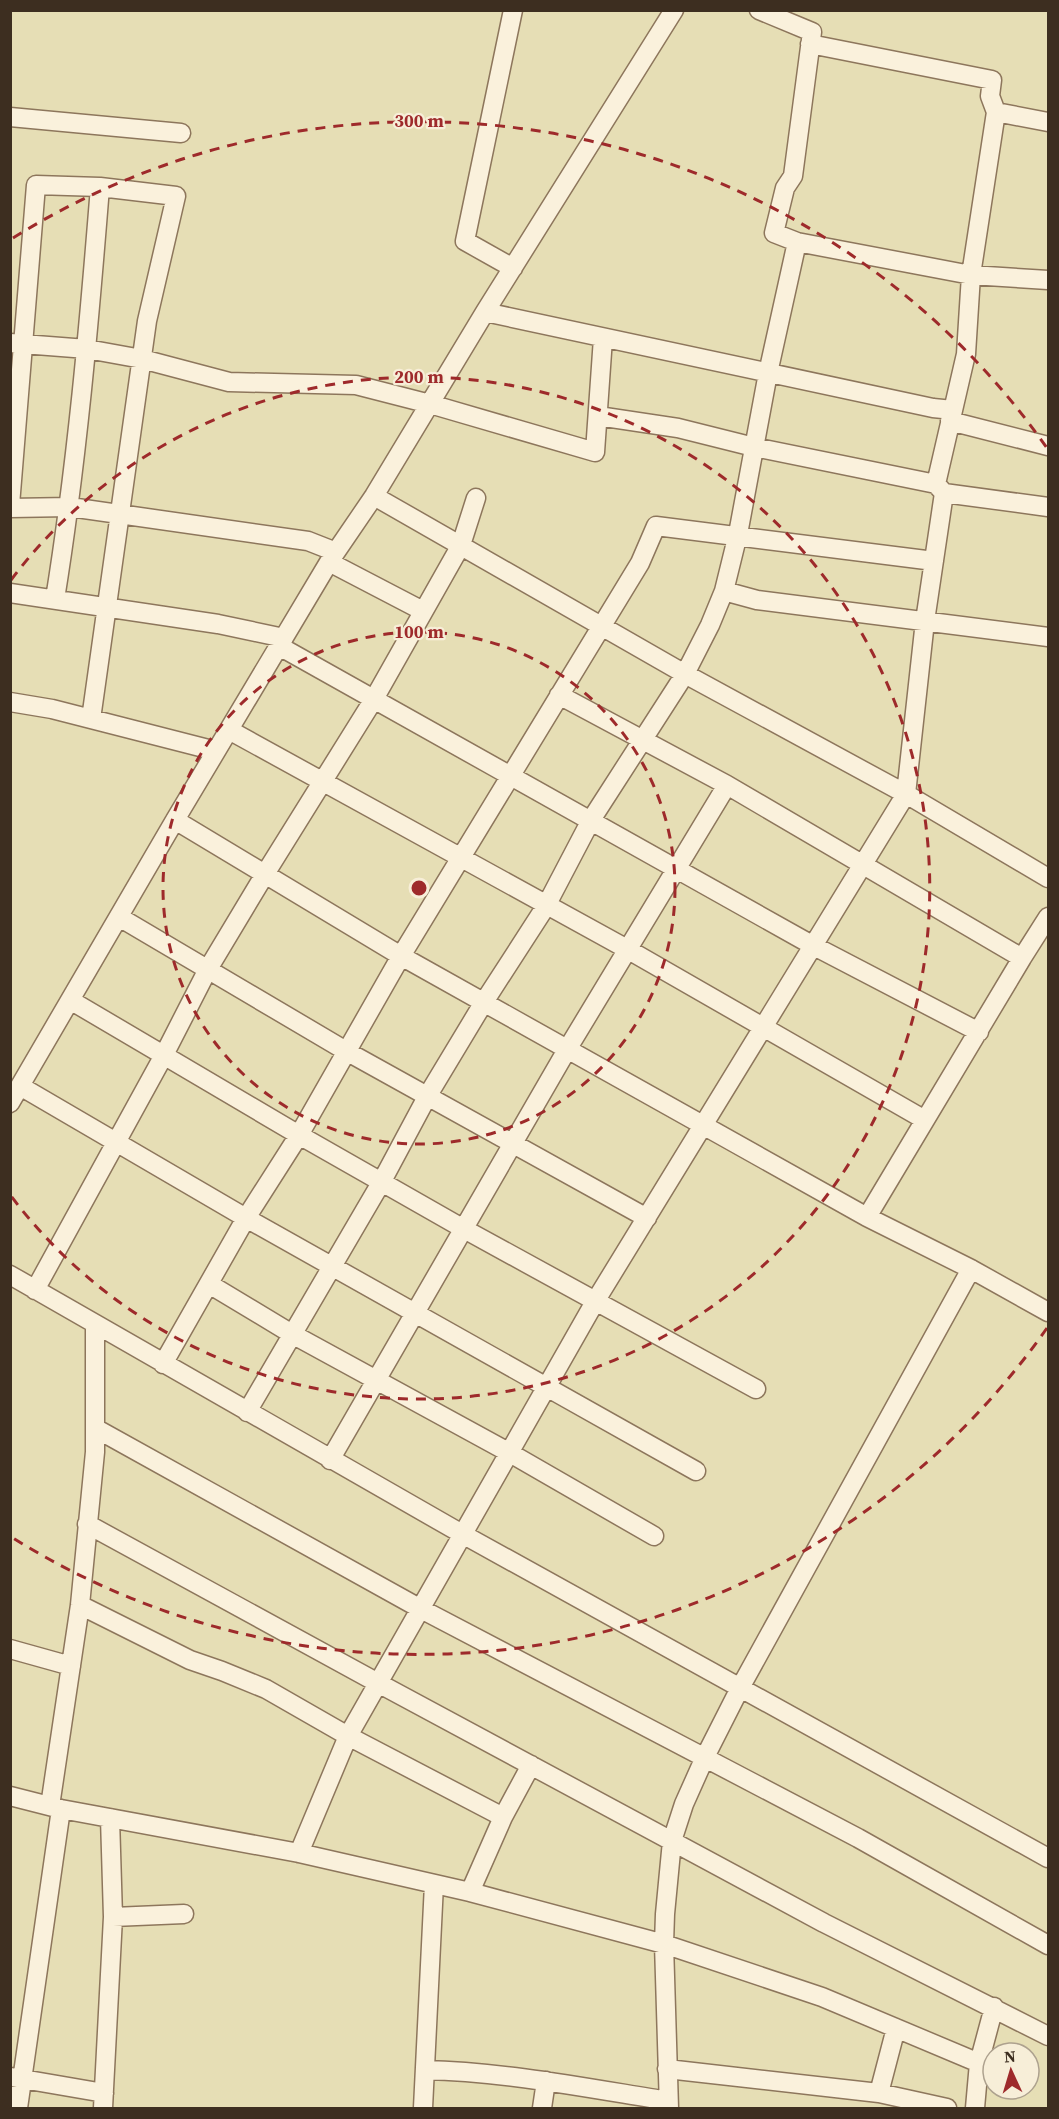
<svg xmlns="http://www.w3.org/2000/svg" width="1059" height="2119" viewBox="0 0 1059 2119" font-family="'Source Serif 4',serif">
<style>
.farmland{fill:#e6deb5;fill-rule:evenodd}
.lines{fill:none;stroke-linecap:round;stroke-linejoin:round}
.minor-casing{stroke:#8d765c;stroke-width:21}
.minor{stroke:#faf1dc;stroke-width:18}
.ring{fill:none;stroke:#9e2a2b;stroke-width:3;stroke-dasharray:10 8}
.centre{fill:#9e2a2b;stroke:#f7eed8;stroke-width:3}
.ring-label{font-size:18px;text-anchor:middle;font-weight:bold;fill:#9e2a2b;stroke:#f7eed8;stroke-width:4.5;stroke-linejoin:round;paint-order:stroke}
</style>
<rect width="100%" height="100%" fill="#f0e4c8"/>
<path class="farmland" d="M11 11H1048V2108H11ZM993 2053H1029V2089H993Z"/>
<g class="lines">
<g class="minor-casing">
<path id="minor" d="M513 10 465 241 513 268
M759 10 812 32 793 176 785 188 774 233 797 242 971 275 1048 280
M810 44 992 80 990 96 996 112 971 275 966 354 936 484 944 493 1048 507
M996 112 1048 122
M10 117 181 133
M485 312 933 408 953 410
M10 343 87 349 142 359 229 382 356 385 430 404 595 452 603 338
M598 416 678 428 754 447 936 484
M950 421 1048 446
M374 496 685 674 906 794 1048 878
M10 505 36 185 100 187 176 196 147 321 91 719
M10 508 70 507 308 541 336 552
M329 562 423 611
M724 591 757 600 1048 637
M10 593 218 624 284 638
M55 599C77 462 89 325 100 187
M279 646 812 945 979 1032
M559 695 727 785 1022 958
M10 702 52 709 216 751
M229 730 627 949 925 1120
M175 820 401 956 867 1217 971 1269 1048 1312
M119 917 346 1051 647 1218
M70 1000 299 1135 464 1229 756 1389
M20 1086 246 1218 696 1471
M10 1103 175 820 329 562 374 496 485 312 674 10
M867 1217 1022 958 1048 917
M10 1275 464 1535 1048 1858
M209 1284 292 1334 510 1453 654 1536
M35 1290 164 1055 208 969 265 874 374 699 461 545 476 498
M163 1364 246 1218 299 1135 401 956 640 563 656 526 934 561
M247 1412 382 1181 428 1095 484 1002 546 906 591 820 685 674 710 625 724 591 738 534 768 373 797 242
M95 1428 421 1609 858 1838 1048 1945
M330 1460 568 1048 727 785
M87 1524 378 1683 824 1923 1048 2036
M80 1605 190 1660 222 1671 266 1689 348 1736 503 1817
M10 1649 71 1666
M10 1796 61 1809 299 1853 470 1892 664 1944 822 1997 979 2063
M50 1806 80 1605 95 1452V1325
M299 1853 348 1736 596 1300 906 794 925 621 944 493
M470 1892 503 1817 531 1765
M113 1917 184 1914
M667 2069 879 2093 947 2108
M425 2070C507 2072 587 2088 668 2101
M11 2077 104 2093
M879 2093 896 2028
M18 2108 61 1809
M103 2108 113 1917 110 1818
M423 2108 434 1884
M542 2108 546 2081
M669 2108 664 1944 665 1914 672 1841 684 1804 705 1757 740 1688 971 1269
M975 2108 979 2063 994 2007"/>
</g>
<use href="#minor" class="minor"/>
</g>
<g class="ring">
<circle cx="419" cy="888" r="256"/>
<path d="M11 580A511 511 0 1 1 11 1196"/>
<path d="M1047 1328A767 767 0 0 1 13 1538M13 238A767 767 0 0 1 1047 448"/>
</g>
<circle cx="419" cy="888" r="9" class="centre"/>
<g class="ring-label">
<text x="419" y="127">300 m</text>
<text x="419" y="383">200 m</text>
<text x="419" y="638">100 m</text>
</g>
<rect width="1059" height="2119" fill="none" stroke="#3d2e20" stroke-width="24"/>
<g transform="translate(1011 2071) rotate(356)"><circle r="28" fill="#f7eed8" stroke="#ada18e" stroke-width="1.5"/>
<path d="M0-4.5L10 22L0 15L-10 22Z" fill="#9e2a2b"/>
<text y="-9" font-size="16" font-weight="bold" text-anchor="middle" fill="#3d2e20">N</text>
</g>
</svg>
